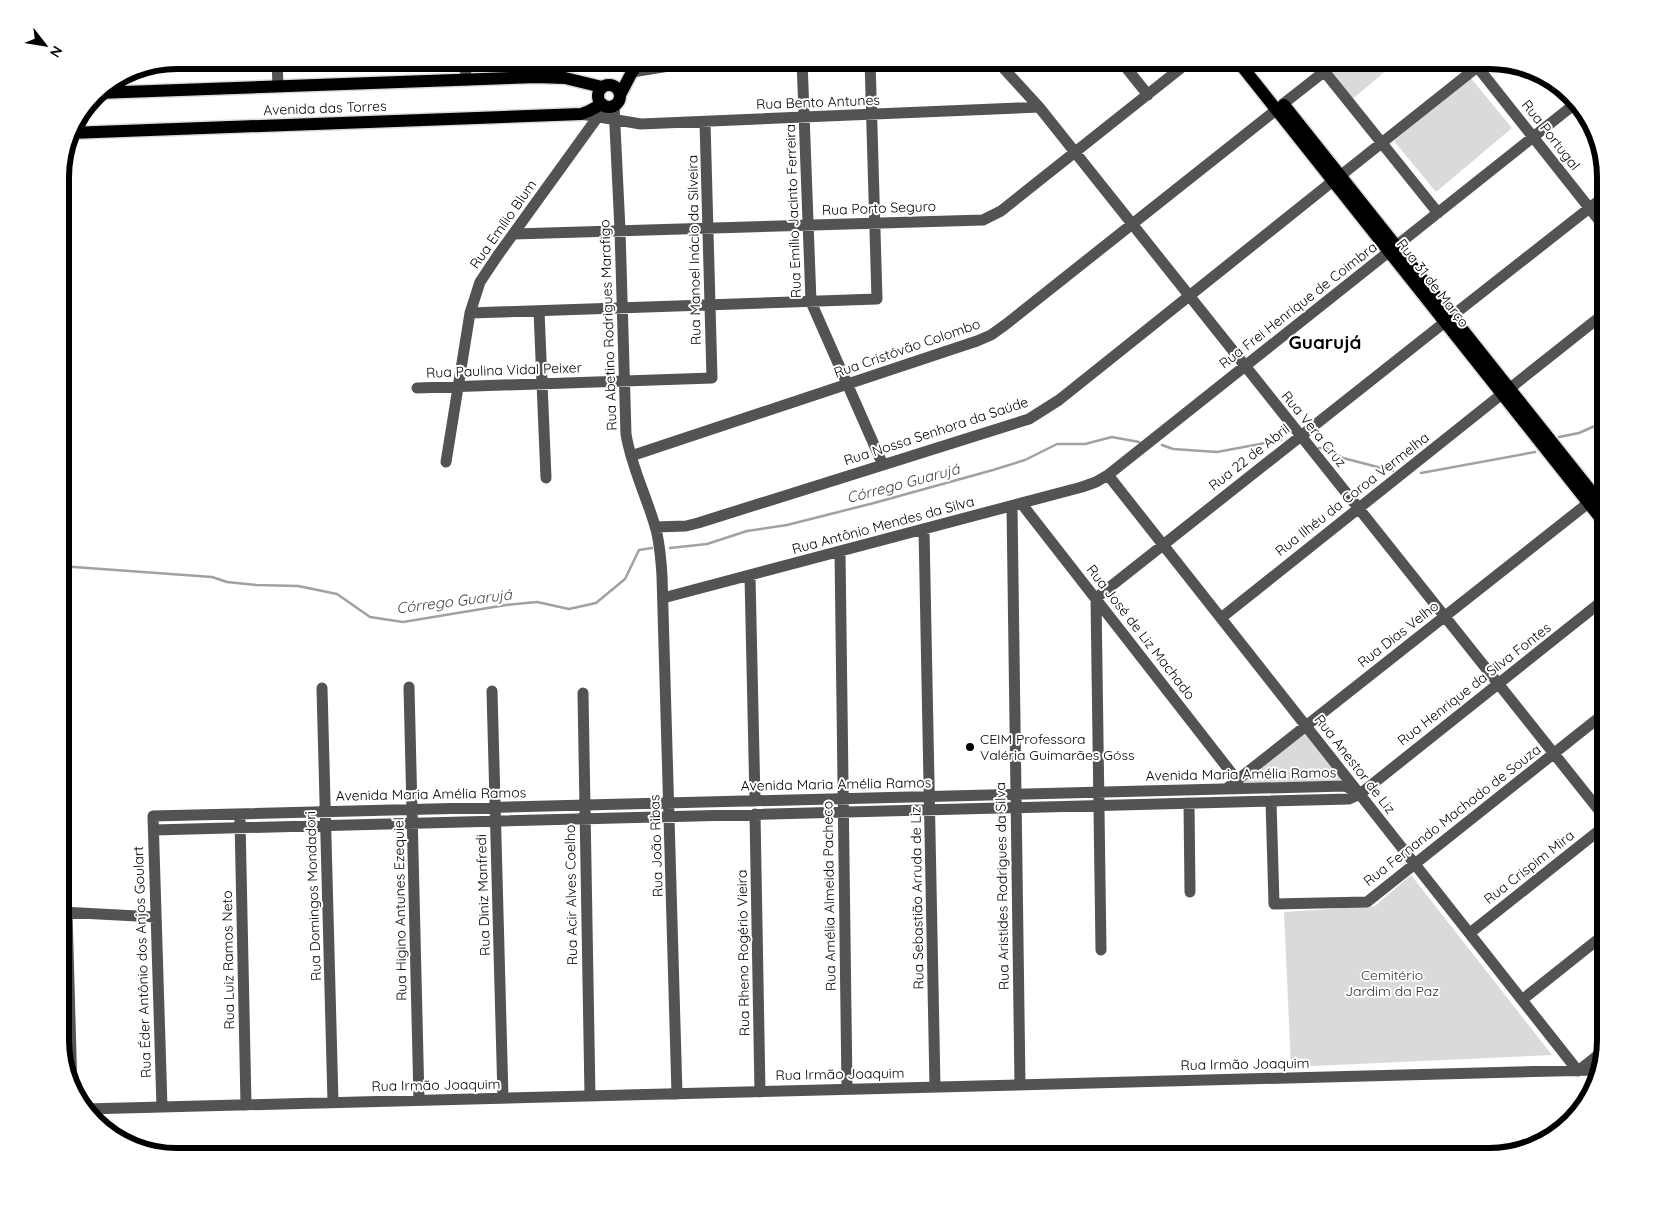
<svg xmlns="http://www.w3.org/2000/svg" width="1666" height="1217" viewBox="0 0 1666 1217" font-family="Quicksand,sans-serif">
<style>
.green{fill:#dadada}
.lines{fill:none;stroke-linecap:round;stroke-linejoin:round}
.stream{stroke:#a1a1a1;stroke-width:2.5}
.major-casing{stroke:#dbdbdb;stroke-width:15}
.minor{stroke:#535353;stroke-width:11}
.major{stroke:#000;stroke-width:12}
.poi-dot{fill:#000;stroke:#fff;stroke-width:2}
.labels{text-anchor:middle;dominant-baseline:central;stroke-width:4;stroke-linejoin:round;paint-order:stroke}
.street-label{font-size:14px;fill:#000;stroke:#fff}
.poi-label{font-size:14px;fill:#000;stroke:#fff;text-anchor:start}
.park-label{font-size:14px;fill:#313131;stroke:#fff}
.water-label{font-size:15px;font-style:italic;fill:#424242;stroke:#fff}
.district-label{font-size:19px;font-weight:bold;fill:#000;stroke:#fff}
.rim{fill:none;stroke:#000;stroke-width:6}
</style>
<rect width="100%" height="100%" fill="#fff"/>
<path class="green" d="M1339 60H1381L1388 69 1349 102 1324 71Z
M1470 77 1512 128 1436 192 1394 141Z
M1306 726 1360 794 1345 786 1226 789Z
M1411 875 1552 1055 1291 1067 1284 912 1375 906Z"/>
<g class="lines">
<path class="stream" d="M1559 437 1579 433 1606 421
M1162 445 1173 449 1217 452 1281 440
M1319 448H1326L1343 458 1393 471
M1421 473 1535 452
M670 548 707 544 747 531 787 525 874 503 993 470 1025 460 1057 444H1085L1112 437 1139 442
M60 566 212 577 227 582 256 585 298 586 337 594 370 617 403 622 506 605 537 602 569 609 596 603 625 579 639 550 652 548"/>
<g class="major-casing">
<path id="major" d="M1237 60 1606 525
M598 96a11 11 0 1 1 22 0a11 11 0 1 1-22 0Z
M97 93 537 77 565 78 602 87
M620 95 632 72 641 60
M1284 105 1606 510
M70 133 581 114 589 111 602 104"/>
</g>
<path class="minor" d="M277 60 278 86
M465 60 466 80
M802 60 811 302 883 465
M996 60 1039 107 1606 819
M1120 60 1148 95
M1472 60 1606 229
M1324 71 1438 213
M632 72 706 60
M1283 104 1339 60
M614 106 620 230 626 434C631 466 646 495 655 526 660 543 661 559 662 576L677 1094
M581 114 641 124 1039 107
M1340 176 1486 60
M514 234 983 220 1001 211 1191 60
M539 311 546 478
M470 313 877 299 870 60
M1452 316 1606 195
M417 388 712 378 705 122
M1509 389 1606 312
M631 456 977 341 991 335 1005 325 1276 110
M446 462 470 313 480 282 498 255 602 111
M1108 475 1578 1071 1602 1052
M1021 503 1237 780
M1012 506 1020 1085
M655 527 686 526 698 523 1029 419 1059 400 1333 181
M924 529 935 1087
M840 552 847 1089
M750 576 755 801
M663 598 1082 487 1096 482 1108 475 1576 103
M1221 618 1502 394
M409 687 419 1100
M322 688 333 1102
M492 691 503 1098
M583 693 590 1096
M1226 789 1606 489
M1271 801 1274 904 1367 902 1606 712
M1189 803 1190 892
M755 814 760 1092
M240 820 246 1105
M154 830 1349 799 1360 794 1606 598
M61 912 156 917
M67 912 72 1091
M1470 933 1606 825
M1101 950 1096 598 1445 322
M1522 1000 1606 933
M162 1107 153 816 1345 786 1360 794
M86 1109 1596 1070"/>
<use href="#major" class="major"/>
</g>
<circle class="poi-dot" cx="970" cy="747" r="5"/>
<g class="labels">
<g class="street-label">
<text transform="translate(818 102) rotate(-2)">Rua Bento Antunes</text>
<text transform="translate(325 108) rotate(-2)">Avenida das Torres</text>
<text transform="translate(1551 135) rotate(52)">Rua Portugal</text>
<text transform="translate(879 208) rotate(-2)">Rua Porto Seguro</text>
<text transform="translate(793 211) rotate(-92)">Rua Emílio Jacinto Ferreira</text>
<text transform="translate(503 224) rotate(-55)">Rua Emílio Blum</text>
<text transform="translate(694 250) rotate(-91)">Rua Manoel Inácio da Silveira</text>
<text transform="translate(1433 283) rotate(52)">Rua 31 de Março</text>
<text transform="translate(1298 305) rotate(-38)">Rua Frei Henrique de Coimbra</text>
<text transform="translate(608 325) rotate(-92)">Rua Abetino Rodrigues Marafigo</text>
<text transform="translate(907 348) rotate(-19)">Rua Cristóvão Colombo</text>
<text transform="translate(504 370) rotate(-2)">Rua Paulina Vidal Peixer</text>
<text transform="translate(1314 429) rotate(51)">Rua Vera Cruz</text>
<text transform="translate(936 431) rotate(-18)">Rua Nossa Senhora da Saúde</text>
<text transform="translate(1249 457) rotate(-38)">Rua 22 de Abril</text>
<text transform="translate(1352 494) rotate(-38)">Rua Ilhéu da Coroa Vermelha</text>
<text transform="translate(883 525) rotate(-15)">Rua Antônio Mendes da Silva</text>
<text transform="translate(1141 632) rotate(52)">Rua José de Liz Machado</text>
<text transform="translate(1398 634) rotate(-38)">Rua Dias Velho</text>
<text transform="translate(1474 684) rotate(-38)">Rua Henrique da Silva Fontes</text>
<text transform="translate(1355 764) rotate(52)">Rua Anestor de Liz</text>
<text transform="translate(1241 774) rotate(-1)">Avenida Maria Amélia Ramos</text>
<text transform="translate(836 784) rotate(-1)">Avenida Maria Amélia Ramos</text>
<text transform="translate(431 794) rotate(-1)">Avenida Maria Amélia Ramos</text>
<text transform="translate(1452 815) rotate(-38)">Rua Fernando Machado de Souza</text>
<text transform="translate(656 846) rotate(-92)">Rua João Ribas</text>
<text transform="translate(1529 867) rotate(-38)">Rua Crispim Mira</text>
<text transform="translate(1002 886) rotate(-91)">Rua Aristides Rodrigues da Silva</text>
<text transform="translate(483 895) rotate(-92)">Rua Diniz Manfredi</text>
<text transform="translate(571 895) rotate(-91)">Rua Acir Alves Coelho</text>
<text transform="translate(313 896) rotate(-92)">Rua Domingos Mondadori</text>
<text transform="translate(829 896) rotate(-91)">Rua Amélia Almeida Pacheco</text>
<text transform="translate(917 898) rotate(-91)">Rua Sebastião Arruda de Liz</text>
<text transform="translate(400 909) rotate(-91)">Rua Higino Antunes Ezequiel</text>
<text transform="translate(743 953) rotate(-91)">Rua Rheno Rogério Vieira</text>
<text transform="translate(228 960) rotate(-91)">Rua Luiz Ramos Neto</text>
<text transform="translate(142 962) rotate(-92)">Rua Éder Antônio dos Anjos Goulart</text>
<text transform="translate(1245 1064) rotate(-1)">Rua Irmão Joaquim</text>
<text transform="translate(840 1074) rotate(-1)">Rua Irmão Joaquim</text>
<text transform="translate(436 1085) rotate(-1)">Rua Irmão Joaquim</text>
</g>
<g class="poi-label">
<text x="980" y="739">CEIM Professora<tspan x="980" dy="16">Valéria Guimarães Góss</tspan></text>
</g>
<g class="park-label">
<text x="1392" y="975">Cemitério<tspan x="1392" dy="16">Jardim da Paz</tspan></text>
</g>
<g class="water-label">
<text transform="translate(903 483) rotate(-15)">Córrego Guarujá</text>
<text transform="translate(454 601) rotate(-7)">Córrego Guarujá</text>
</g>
<g class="district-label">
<text x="1325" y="342">Guarujá</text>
</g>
</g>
<path d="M0 0H1666V1217H0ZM177 69H1489A108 108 0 0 1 1597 177V1040A108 108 0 0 1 1489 1148H177A108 108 0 0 1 69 1040V177A108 108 0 0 1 177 69Z" fill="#fff" fill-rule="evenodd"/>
<path class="rim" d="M177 69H1489A108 108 0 0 1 1597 177V1040A108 108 0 0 1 1489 1148H177A108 108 0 0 1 69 1040V177A108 108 0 0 1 177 69Z"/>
<g transform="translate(45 45) rotate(121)" stroke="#ffffff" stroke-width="4" paint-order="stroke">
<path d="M0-4L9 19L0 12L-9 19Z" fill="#000000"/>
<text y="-8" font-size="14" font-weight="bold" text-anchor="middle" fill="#000000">N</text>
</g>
</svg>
